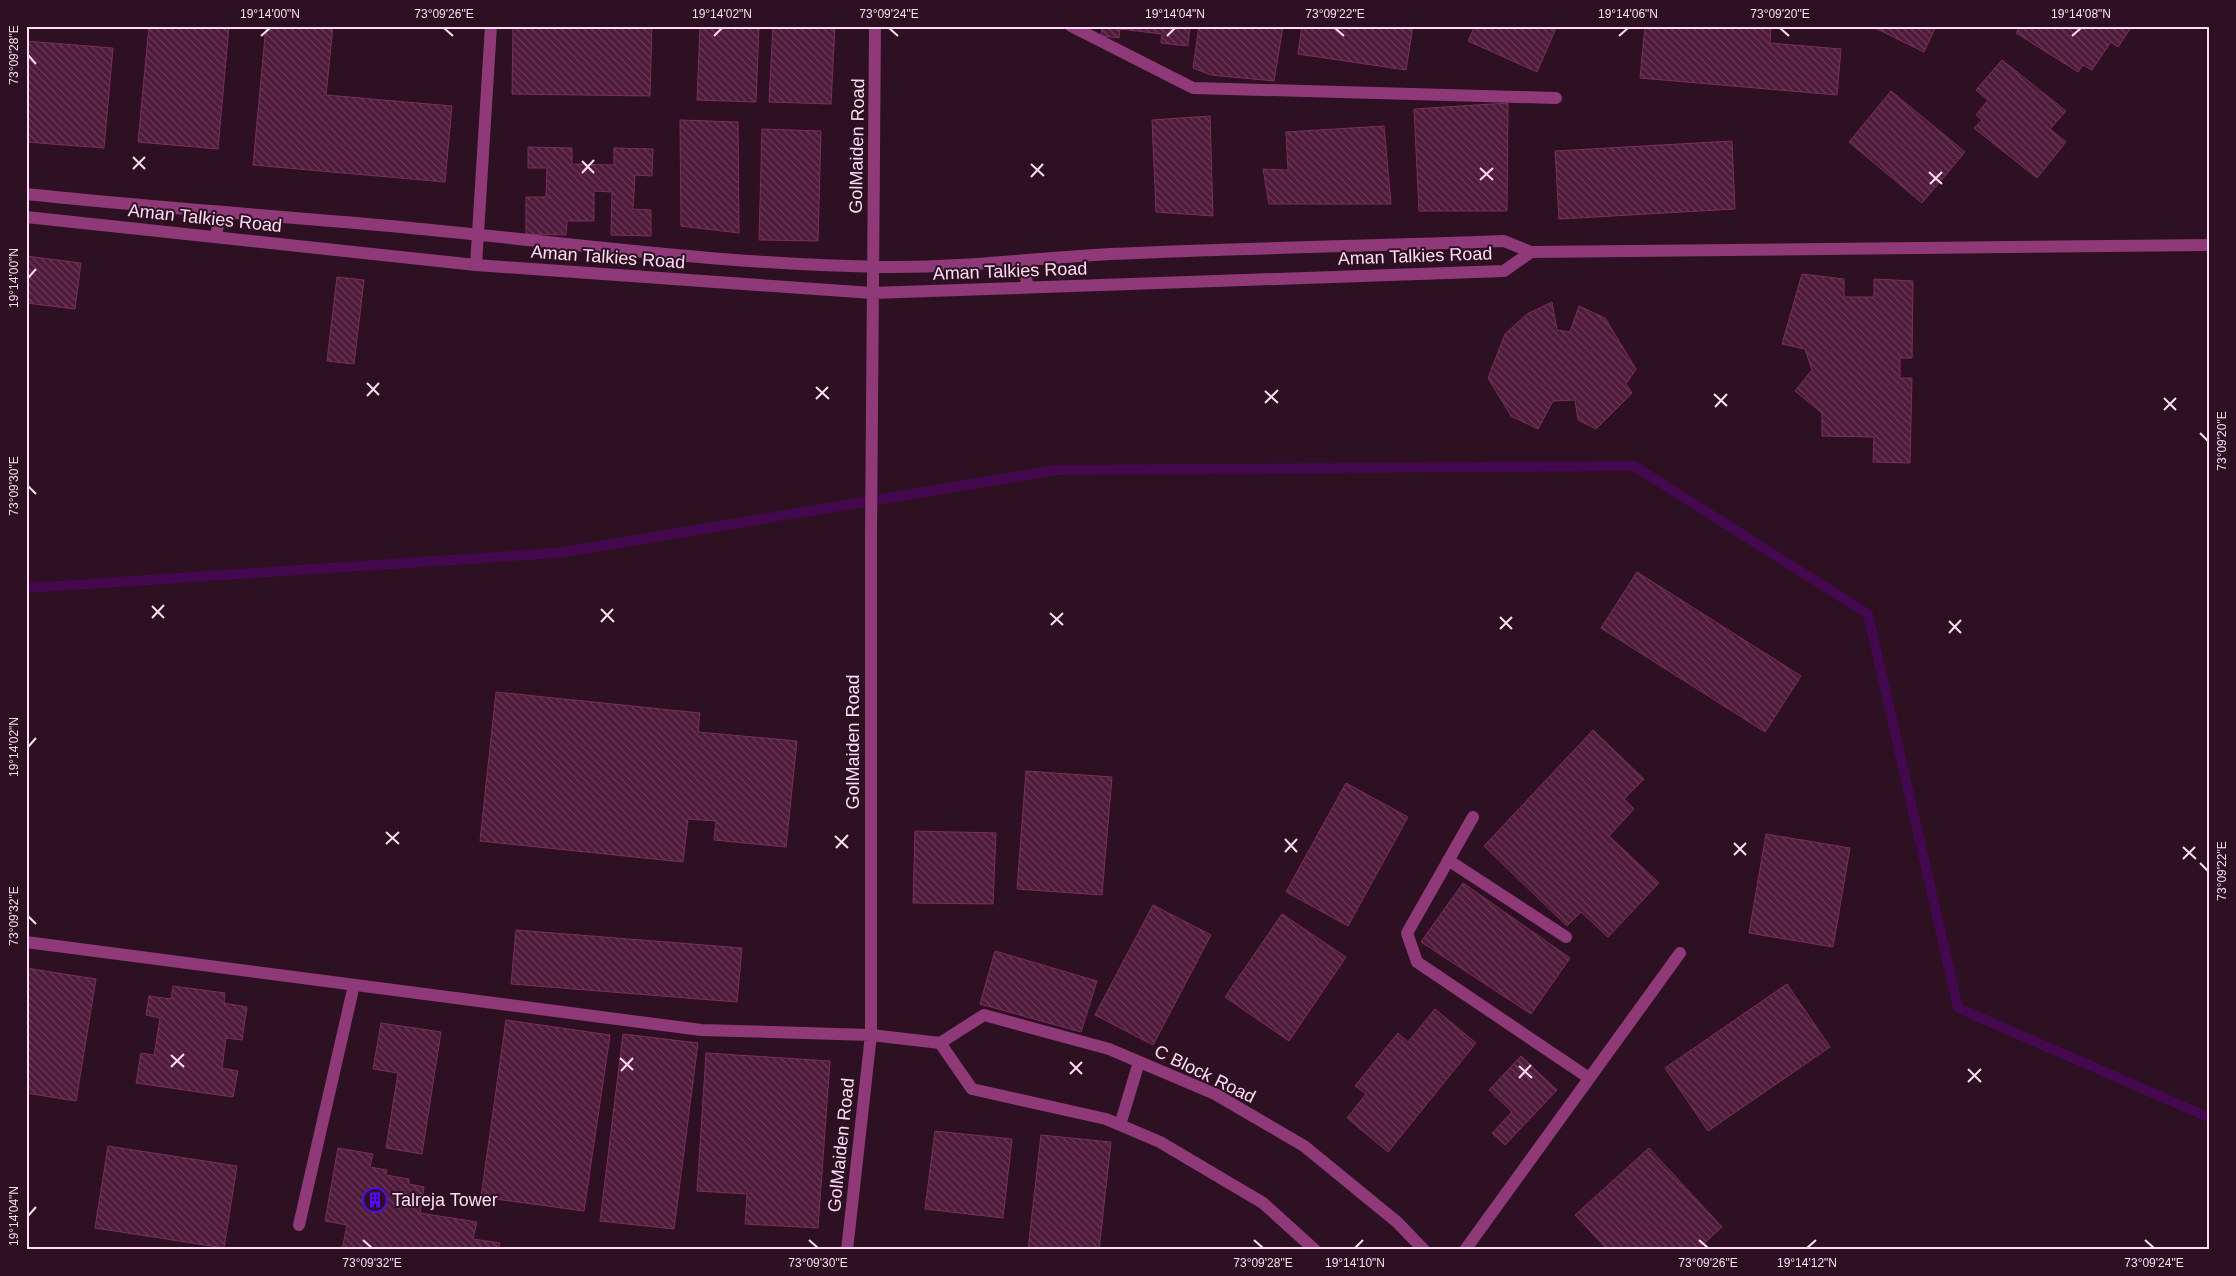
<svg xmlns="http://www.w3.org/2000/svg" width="2236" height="1276" viewBox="0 0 2236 1276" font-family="Helvetica,sans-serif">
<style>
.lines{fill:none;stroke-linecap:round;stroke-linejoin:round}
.stream{stroke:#43084e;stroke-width:10}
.building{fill:url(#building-back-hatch);stroke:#7d2c5c}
.minor{stroke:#8f3979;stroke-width:12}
.ticks{fill:none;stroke:#ffdcf4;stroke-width:2}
.labels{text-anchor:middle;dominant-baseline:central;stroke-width:4;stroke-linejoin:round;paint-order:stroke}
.street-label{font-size:18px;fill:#ffdcf4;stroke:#2d1022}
.poi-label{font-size:18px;fill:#ffdcf4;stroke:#2d1022;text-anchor:start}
.neatline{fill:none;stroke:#ffdcf4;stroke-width:2}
.ticks-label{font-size:12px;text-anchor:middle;fill:#ffdcf4}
</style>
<defs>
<pattern id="building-back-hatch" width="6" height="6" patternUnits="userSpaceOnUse" patternTransform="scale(1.25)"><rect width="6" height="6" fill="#4f1b3a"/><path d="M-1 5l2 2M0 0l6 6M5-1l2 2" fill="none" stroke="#693c57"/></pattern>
</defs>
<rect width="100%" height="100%" fill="#2d1022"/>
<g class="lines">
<path class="stream" d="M26 588 558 553 1056 470 1634 466 1868 614 1958 1008 2210 1118"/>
</g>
<path class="building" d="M149 26H229L218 149 138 142Z
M266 26H333L326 95 452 106 445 182 253 165Z
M513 26H652L650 96 512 94Z
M700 26H759L756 102 697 100Z
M773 26H835L831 104 769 102Z
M1102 26H1190L1188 46 1161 43 1162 34 1120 29 1119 38 1101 36Z
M1199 26H1283L1274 81 1211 75 1193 68Z
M1302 26H1413L1406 70 1298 54Z
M1475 26H1557L1537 72 1468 41Z
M1645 26H1771L1770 43 1841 49 1837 95 1640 78Z
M1875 26H1936L1924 52 1875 28Z
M2020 26H2132L2118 47 2111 42 2092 70 2083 65 2078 72 2016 33Z
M26 41 113 48 104 148 26 142Z
M2002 60 2066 111 2050 129 2066 142 2037 178 1974 128 1982 120 1976 115 1988 100 1976 90Z
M1891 91 1965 152 1922 203 1849 142Z
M1508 103 1507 211H1419L1414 109Z
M1210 116 1213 216 1156 212 1152 120Z
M680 120 738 122 739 233 681 226Z
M1384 126 1391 204H1269L1263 169 1288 170 1286 132Z
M762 129 821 131 818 241 759 240Z
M1732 141 1735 209 1559 219 1555 151Z
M528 147 572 148V164L614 165V148L653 149 652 176 635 175 633 209 651 210V236L611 235 612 192 594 191V221H567L566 235 526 234V197H546L547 168H528Z
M26 256 81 263 75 309 26 303Z
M1802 274 1844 279V297H1874V279L1913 281 1912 358H1900V378H1912L1910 463 1873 462 1874 437 1822 436V413L1795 391 1812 370 1805 349 1782 344Z
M337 277 364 280 354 364 327 361Z
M1552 302 1557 330 1570 332 1579 306 1605 318 1636 369 1626 384 1632 393 1596 429 1578 420 1575 400 1553 401 1538 429 1511 416 1488 378 1505 334 1527 314Z
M1637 572 1801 676 1765 732 1601 628Z
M496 692 700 713 698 732 797 741 786 847 714 840 716 821 688 819 683 862 480 841Z
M1593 730 1644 779 1624 799 1634 809 1609 836 1659 883 1608 937 1581 912 1567 926 1484 846Z
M1026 771 1112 777 1102 895 1017 889Z
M1346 783 1408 817 1348 926 1286 892Z
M915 831 996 833 993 904 913 903Z
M1766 834 1850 848 1833 947 1749 933Z
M1463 883 1570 958 1531 1014 1421 942Z
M1153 905 1211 935 1153 1045 1095 1015Z
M1282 914 1346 957 1289 1041 1225 997Z
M516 930 742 948 737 1002 511 984Z
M995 951 1097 981 1081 1032 980 1004Z
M26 968 96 979 76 1101 26 1093Z
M1787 984 1830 1047 1708 1131 1665 1068Z
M173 986 225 993 224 1003 247 1007 242 1040 226 1038 222 1068 238 1071 233 1097 136 1083 141 1053 154 1055 160 1018 146 1015 149 996 171 999Z
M1435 1009 1476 1043 1388 1152 1347 1118 1366 1094 1355 1086 1398 1033 1408 1042Z
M506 1020 610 1035 584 1211 481 1197Z
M381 1023 441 1032 422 1154 386 1148 398 1073 373 1069Z
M623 1034 698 1043 674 1229 600 1221Z
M706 1053 830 1061 818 1228 745 1224 747 1194 697 1191Z
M1521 1056 1557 1090 1505 1145 1492 1133 1512 1112 1489 1090Z
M935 1131 1012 1139 1003 1218 925 1209Z
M1041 1135 1111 1142 1099 1250H1028Z
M108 1146 237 1166 224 1248 95 1228Z
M338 1148 373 1154 370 1167 387 1170 386 1175 409 1179V1184L424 1187 420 1213 477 1222 473 1239 500 1243 498 1250H342L347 1225 325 1221Z
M1649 1148 1722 1227 1697 1250H1608L1575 1215Z"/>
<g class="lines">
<path class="minor" d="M1071 26 1193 88 1556 98
M26 194C147 207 268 215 390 226 555 241 720 265 887 267 961 268 1035 258 1110 254 1241 248 1373 246 1504 241L1531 252 2210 245
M26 217 476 265 872 293 1504 271 1531 252
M216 237 220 212
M1025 260 1027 288
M476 265 491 26
M1473 817 1407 933 1417 962 1589 1078
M1448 860 1566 937
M26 942 701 1030 871 1035 940 1043 984 1015 1109 1049 1215 1094 1304 1146 1397 1222 1424 1250
M940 1043 972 1089 1106 1119 1160 1142 1263 1203 1315 1250
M1120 1125 1139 1062
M299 1225 354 985
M847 1250 871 1035V537L875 26
M1465 1250 1680 953"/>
</g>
<path class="ticks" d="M444 28 453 36M889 28 898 36M1335 28 1344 36M1780 28 1789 36M261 36 270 28M714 36 722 28M1167 36 1175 28M1619 36 1628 28M2072 36 2081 28M28 55 36 64M133 157 145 169M582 161 594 173M1031 164 1044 176M1480 168 1493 180M133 169 145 157M1929 172 1942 184M582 173 594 160M1031 177 1043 164M1480 180 1493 168M1930 184 1942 172M28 278 36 269M367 383 379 395M816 387 829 399M1265 391 1278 403M1714 394 1727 406M367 396 379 383M2164 398 2176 410M816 399 828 387M1265 403 1278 390M1715 407 1727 394M2164 410 2176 398M2200 433 2208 441M28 486 36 494M152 606 164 618M601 609 614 622M1050 613 1063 625M1500 617 1512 629M152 618 164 605M1949 621 1961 633M601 622 613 609M1051 625 1063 613M1500 629 1512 617M1949 633 1961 620M28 747 36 738M386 832 399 844M835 836 848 848M1285 839 1297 852M1734 843 1746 855M386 844 399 832M2183 847 2196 859M836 848 848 835M1285 852 1297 839M1734 855 1746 843M2183 859 2195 847M2200 863 2208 871M28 916 36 924M171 1055 184 1067M620 1058 633 1070M1070 1062 1082 1074M1519 1066 1532 1078M171 1067 184 1054M1968 1069 1981 1082M621 1071 633 1058M1070 1074 1082 1062M1519 1078 1531 1065M1968 1082 1981 1069M28 1216 36 1207M363 1240 372 1248M809 1240 818 1248M1254 1240 1263 1248M1699 1240 1708 1248M2145 1240 2154 1248M1355 1248 1363 1240M1807 1248 1816 1240"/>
<defs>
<g id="building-ring" transform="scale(1.25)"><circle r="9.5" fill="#2d1022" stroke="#5408ff" stroke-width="1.5"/><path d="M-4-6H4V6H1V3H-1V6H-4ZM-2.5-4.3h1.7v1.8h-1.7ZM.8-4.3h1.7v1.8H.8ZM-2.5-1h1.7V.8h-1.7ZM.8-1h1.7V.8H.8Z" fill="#5408ff"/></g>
</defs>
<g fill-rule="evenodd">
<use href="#building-ring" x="375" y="1200"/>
</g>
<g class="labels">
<g class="street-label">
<text transform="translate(857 146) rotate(-89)">GolMaiden Road</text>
<text transform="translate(205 218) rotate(6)">Aman Talkies Road</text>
<text transform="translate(1415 256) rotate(-2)">Aman Talkies Road</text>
<text transform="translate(608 257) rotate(4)">Aman Talkies Road</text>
<text transform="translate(1010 271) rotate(-2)">Aman Talkies Road</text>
<text transform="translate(853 742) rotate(-90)">GolMaiden Road</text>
<text transform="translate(1205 1074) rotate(26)">C Block Road</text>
<text transform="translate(841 1145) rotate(-84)">GolMaiden Road</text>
</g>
<g class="poi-label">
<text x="392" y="1200">Talreja Tower</text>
</g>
</g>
<rect width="2236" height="1276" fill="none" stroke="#2d1022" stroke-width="55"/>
<rect x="28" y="28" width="2180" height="1220" class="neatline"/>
<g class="ticks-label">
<text x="270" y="18">19°14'00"N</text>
<text x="444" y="18">73°09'26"E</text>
<text x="722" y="18">19°14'02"N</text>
<text x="889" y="18">73°09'24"E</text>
<text x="1175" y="18">19°14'04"N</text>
<text x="1335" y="18">73°09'22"E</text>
<text x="1628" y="18">19°14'06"N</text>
<text x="1780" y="18">73°09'20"E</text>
<text x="2081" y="18">19°14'08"N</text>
<text transform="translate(14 55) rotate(-90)" y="4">73°09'28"E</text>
<text transform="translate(14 278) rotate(-90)" y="4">19°14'00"N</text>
<text transform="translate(2222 441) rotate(-90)" y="4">73°09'20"E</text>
<text transform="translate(14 486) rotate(-90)" y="4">73°09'30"E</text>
<text transform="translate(14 747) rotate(-90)" y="4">19°14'02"N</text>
<text transform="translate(2222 871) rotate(-90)" y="4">73°09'22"E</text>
<text transform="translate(14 916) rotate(-90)" y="4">73°09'32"E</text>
<text transform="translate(14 1216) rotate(-90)" y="4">19°14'04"N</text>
<text x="372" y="1267">73°09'32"E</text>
<text x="818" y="1267">73°09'30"E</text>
<text x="1263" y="1267">73°09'28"E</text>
<text x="1355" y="1267">19°14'10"N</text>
<text x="1708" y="1267">73°09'26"E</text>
<text x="1807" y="1267">19°14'12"N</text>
<text x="2154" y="1267">73°09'24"E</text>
</g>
</svg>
